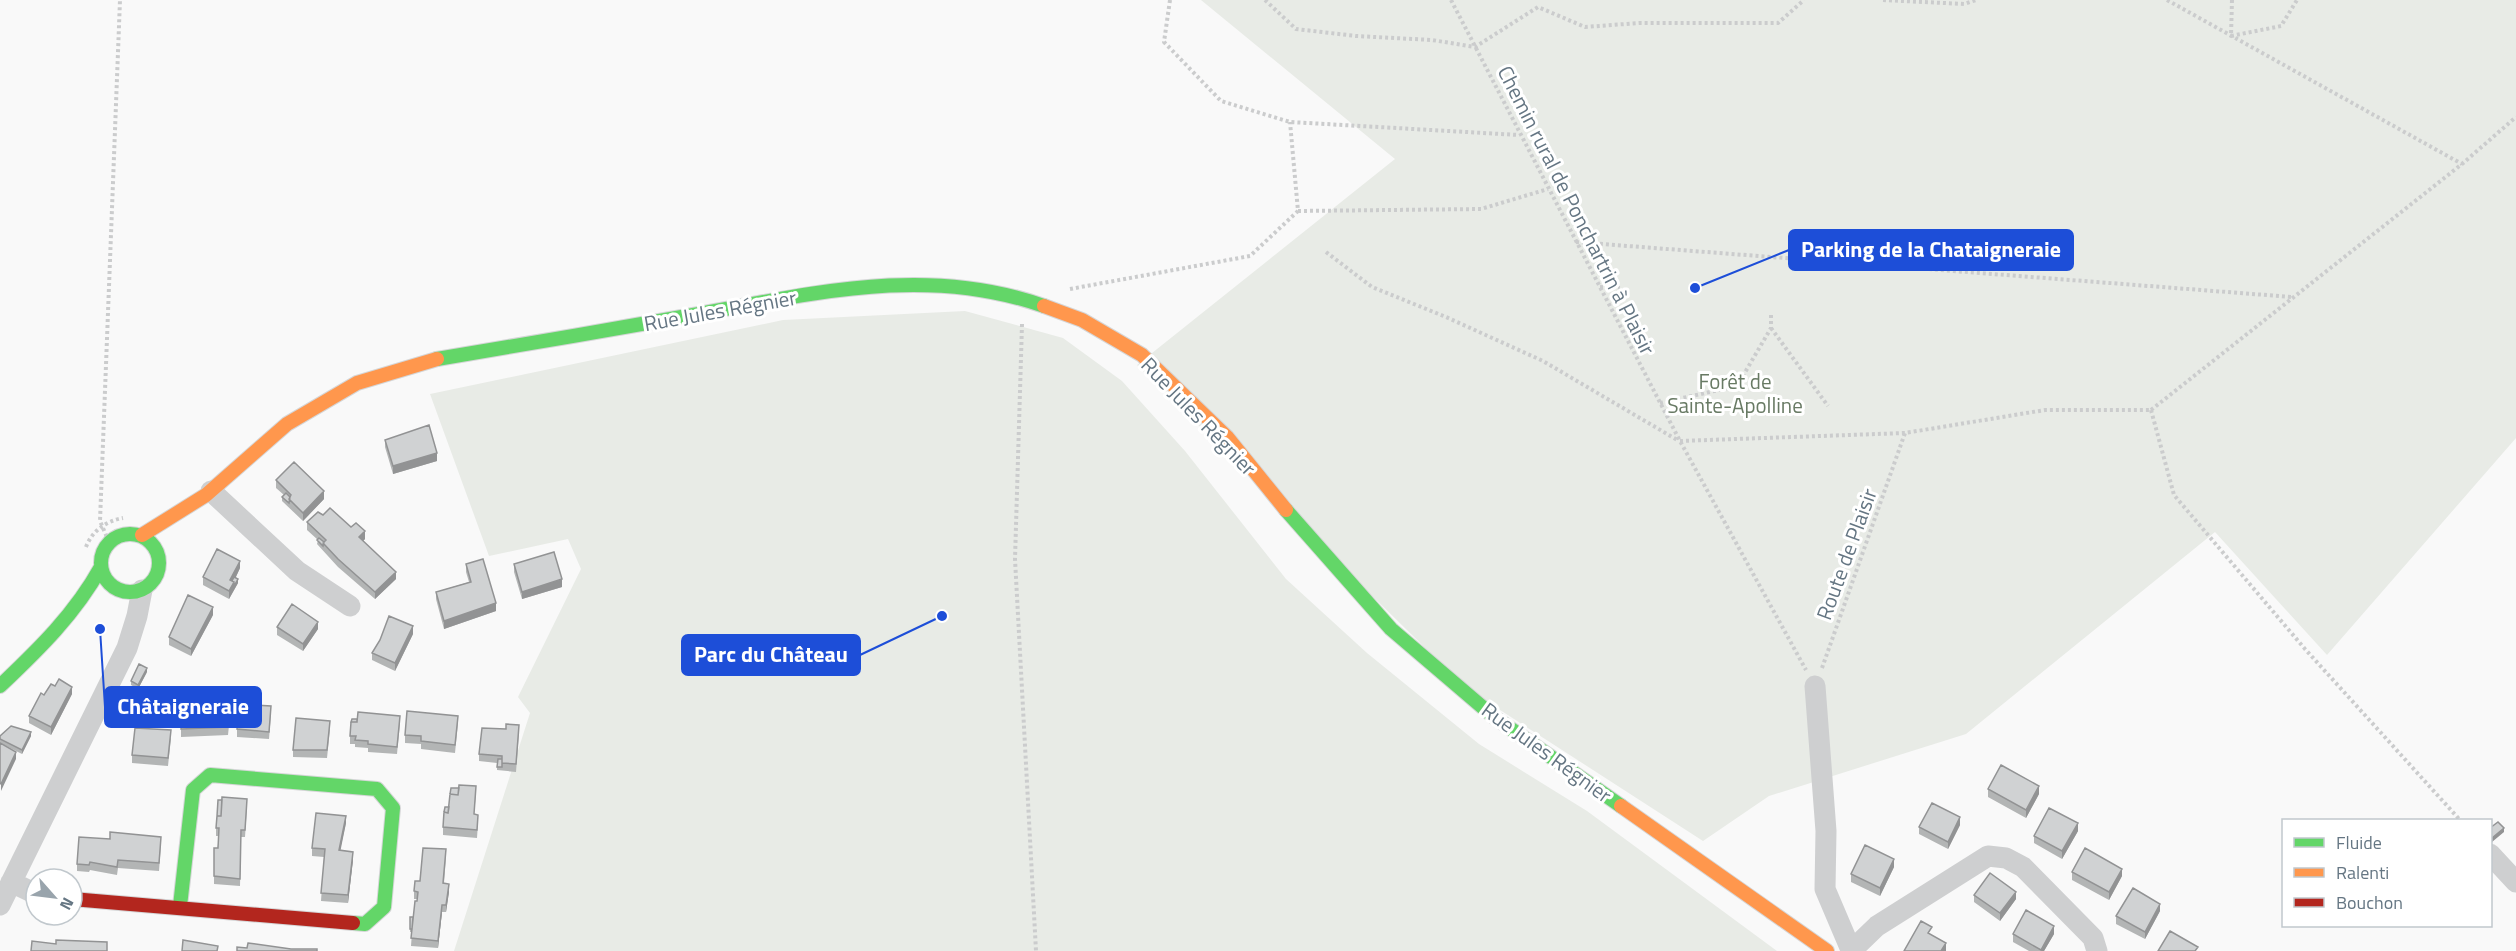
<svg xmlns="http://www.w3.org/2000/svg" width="2516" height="951" viewBox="0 0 2516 951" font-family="'Titillium Web',sans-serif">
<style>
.green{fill:#e8ebe6}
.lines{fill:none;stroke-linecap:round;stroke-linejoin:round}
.fast-casing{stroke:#d5d6d7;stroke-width:16}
.slow-casing{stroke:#d5d6d7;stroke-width:16}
.jam-casing{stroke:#d5d6d7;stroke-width:16}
.path{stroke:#cbcccd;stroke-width:4;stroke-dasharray:3 3;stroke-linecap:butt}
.street{stroke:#cecfd0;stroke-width:21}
.fast{stroke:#63d668;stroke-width:14}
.slow{stroke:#ff974d;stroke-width:14}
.jam{stroke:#b3261e;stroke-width:14}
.wall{fill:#b3b5b5}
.shaded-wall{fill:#929394}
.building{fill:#d0d2d3;stroke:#929394;stroke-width:1.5}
.labels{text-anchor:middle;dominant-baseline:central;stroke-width:6;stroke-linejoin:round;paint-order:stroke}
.street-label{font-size:21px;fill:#657683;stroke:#fff}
.park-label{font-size:21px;fill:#687a64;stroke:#fff}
.leader{fill:none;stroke:#1d4ed8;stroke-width:2}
.callout-dot{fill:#1d4ed8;stroke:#fff;stroke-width:2}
.callout{fill:#1d4ed8;stroke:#1d4ed8;stroke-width:2}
.callout-label{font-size:22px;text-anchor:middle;font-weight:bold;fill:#fff}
</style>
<rect width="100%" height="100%" fill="#f9f9f9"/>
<path class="green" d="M1201 0H2516V438L2327 655 2215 532 1966 734 1769 796 1703 841 1466 688 1137 365 1395 159Z
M965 311 1063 338 1122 381 1185 451 1286 579 1367 653 1479 744 1587 811 1777 951H454L530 713 518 697 581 569 568 539 489 556 430 394 783 320Z"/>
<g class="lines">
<g class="fast-casing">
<path id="fast" d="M437 359C522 345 608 330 693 315 811 294 926 264 1044 306
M1286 510 1391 629 1494 717 1621 806
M101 563a29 29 0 1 1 58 0a29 29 0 1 1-58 0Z
M0 686C39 649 75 614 101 567
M180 906 193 790 210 775 377 789 393 808 384 907 365 924 353 923"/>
</g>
<g class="slow-casing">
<path id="slow" d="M1044 306 1082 320 1142 355 1227 437 1286 510
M142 535 206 495 287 424 357 383 437 359
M1621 806 1827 951"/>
</g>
<g class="jam-casing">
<path id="jam" d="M72 899 353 923"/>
</g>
<path class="path" d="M1170 0 1164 42 1221 101 1290 122 1519 135
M1265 0 1296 29 1356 36 1432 40 1475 47 1538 7 1585 27 1639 23H1778L1804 0
M1451 0 1680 441 1806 670
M1883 0 1964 4 1976 0
M2167 0 2462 164
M2232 0 2231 36 2281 26 2297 0
M1298 211 1481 209 1548 189
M1576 242 2292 297
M1326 252 1372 287 1446 317 1543 361 1679 441
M1600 287 1620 288
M1070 289 1250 256 1298 211 1290 122
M1022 324 1015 559 1036 951
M1771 328 1828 406
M1660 403 1737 386 1771 328V312
M2151 410 2174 495 2305 649 2460 820
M2151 410 2462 164 2516 117
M1680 441 1905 433
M109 542 100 521 120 0
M86 547C92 531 106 521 123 518
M1822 668 1905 433 2045 410H2151"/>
<path class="street" d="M211 491 297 571 350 606
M1815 686 1826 831 1825 889 1851 950
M2490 854 2516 882
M11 882 36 894
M0 905 127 648 137 616 142 590
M1851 951 1877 926 1988 856 2006 858 2023 867 2093 938 2097 951"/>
<use href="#fast" class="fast"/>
<use href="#slow" class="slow"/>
<use href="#jam" class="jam"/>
</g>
<path class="wall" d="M385 440 437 461 393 474 385 447Z
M276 480 324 499 303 521 282 501V497L284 495 276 488Z
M307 522 365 539 363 541 396 579 375 599 338 567 317 544 318 540 307 530Z
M466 564 496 611 444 629 436 599V592L469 582 466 572Z
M514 564 562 587 522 599 514 572Z
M240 568 236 577 238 583 229 599 203 585V577Z
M213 615 191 656 169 645V637Z
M277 627 318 629 303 651 277 635Z
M413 634 395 671 372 660V653L380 640Z
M147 672 138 689 131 685V681Z
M72 694 51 735 29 723V716L44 695Z
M219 702 231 706 228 735 181 737V729Z
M271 714 269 739 237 737V729Z
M400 723 397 754 368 752V748L355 747V744H350V736Z
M458 723 455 753 421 749V744L405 743V735Z
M330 729 327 758 293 757V750Z
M519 732 516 772 497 770V763L479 761V754Z
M0 736H31L22 754 0 743Z
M171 738 168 766 132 763V755Z
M1988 789 2039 794 2026 818 1988 797Z
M476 794 474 814 478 823 477 838 443 835V827L449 807Z
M247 807 245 837H241L240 886 214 884V876L219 836H216V828Z
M346 823 340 850 353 860 348 903 321 901 324 857 312 856V848Z
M1960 825 1948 849 1919 834V827Z
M2078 831 2062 859 2034 843V836Z
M161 844 159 871 118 868 117 875 90 870 89 872 77 871V864Z
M446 857 444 883 449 892 446 912H442L438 948 411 946 412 932H410V917H413L418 899H414V891L420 881Z
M1894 867 1880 896 1851 882V874Z
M2072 872 2122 876 2109 900 2072 880Z
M1974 895 2016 899 2000 921 1974 902Z
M2160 911 2145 939 2116 924V916Z
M2013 934H2054L2044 951H2029L2013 942Z"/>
<path class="shaded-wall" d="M437 453V461L393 474V466Z
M324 491V499L303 521V513Z
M365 531V539L359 545V537Z
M240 561V568L232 585 230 580Z
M396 572V579L375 599V592Z
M238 579V583L229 599V591L234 582Z
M562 579V587L522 599V592Z
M496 603V611L444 629V621Z
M213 607V615L191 656V649Z
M318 622V629L303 651V644Z
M413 626V634L395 671V663Z
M147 668V672L138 689V685Z
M72 687V694L51 735V727Z
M31 732V736L22 754V750Z
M16 752V759L1 791V784Z
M2039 786V794L2026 818V810Z
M346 816V823L339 858V850Z
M1960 817V825L1948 849V842Z
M2078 823V831L2062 859V851Z
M2504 828V832L2492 842V838Z
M353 852V860L348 903V895Z
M1894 859V867L1880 896V888Z
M2122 869V876L2109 900V892Z
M449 884V892L446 912V905Z
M2016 892V899L2000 921V913Z
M2160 904V911L2145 939V932Z
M442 905V912L438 948V941Z
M2054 926V934L2044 951H2041Z
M1946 943V951H1941Z"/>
<path class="building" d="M429 425 437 453 393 466 385 440Z
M294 462 324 491 303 513 289 499 291 495 276 480Z
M286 493 290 497 289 503 282 497Z
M330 508 351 527 356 523 365 531 359 537 396 572 375 592 338 559 323 543 326 540 307 522 318 512 323 515Z
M319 538 324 542 323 546 317 540Z
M217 549 240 561 230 580 234 582 229 591 203 577Z
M554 552 562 579 522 592 514 564Z
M483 559 496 603 444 621 436 592 471 582 466 564Z
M234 577 238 579 234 586V582L232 581Z
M188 595 213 607 191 649 169 637Z
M292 604 318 622 303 644 277 627Z
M389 616 413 626 395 663 372 653 380 640Z
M139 664 147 668 138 685 131 681Z
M59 679 72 687 51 727 29 716 41 693 44 695 51 684 55 686Z
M220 698 231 699 228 727 181 729 184 700 219 702Z
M240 704 271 706 269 732 237 729Z
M407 711 458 716 455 745 421 741V736L405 735Z
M358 712 400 716 397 747 368 744V741L355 740 356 736H350L351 722H357Z
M296 718 330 721 327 750H293Z
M352 719H357V722H351Z
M506 724 519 725 516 764 502 763V756L479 754 482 728 506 729Z
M11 726 31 732 22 750 0 739V736Z
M135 728 171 730 168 758 132 755Z
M0 743 16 752 1 784 0 783Z
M498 759H502V767H497Z
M2001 765 2039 786 2026 810 1988 789Z
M459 785 476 786 474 814 478 815 477 830 443 827 444 812 448 813 450 794 458 795Z
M451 788H459L458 795 450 794Z
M222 797 247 799 245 830H241L240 879 214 876V848H218L219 828H216L217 816H221Z
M218 800H222L221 816H217Z
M1932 803 1960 817 1948 842 1919 827Z
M445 807H449L448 813 444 812Z
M2049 808 2078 823 2062 851 2034 836Z
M316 813 346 816 339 850 353 852 348 895 321 893 325 849 312 848Z
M2498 822 2504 828 2492 838 2490 836V828Z
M110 832 161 837 159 863 118 860 117 867 90 862 89 865 77 864 79 837 110 839Z
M1865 845 1894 859 1880 888 1851 874Z
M423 848 446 849 443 883 449 884 446 905H442L438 941 411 938 415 901H417L418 892 414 891 415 881H420Z
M2085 848 2122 869 2109 892 2072 872Z
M1990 873 2016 892 2000 913 1974 895Z
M2133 888 2160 904 2145 932 2116 916Z
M2026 910 2054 926 2041 950 2013 934Z
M410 917H413L412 929H410Z
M1921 921 1932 927 1928 933 1946 943 1941 951H1904Z
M2170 931 2198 947 2195 951H2158Z
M56 940 107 942V951H31L32 941 56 944Z
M183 940 218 946 217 951H182Z
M248 943 291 949H317V951H237V947L247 948Z"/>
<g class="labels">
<g class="street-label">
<text transform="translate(1577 210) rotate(63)">Chemin rural de Ponchartrin à Plaisir</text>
<text transform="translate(720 310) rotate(-10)">Rue Jules Régnier</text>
<text transform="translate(1199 416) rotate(46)">Rue Jules Régnier</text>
<text transform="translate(1846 554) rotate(-70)">Route de Plaisir</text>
<text transform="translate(1547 752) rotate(36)">Rue Jules Régnier</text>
</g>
<g class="park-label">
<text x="1735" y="381">Forêt de<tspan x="1735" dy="24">Sainte-Apolline</tspan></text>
</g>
</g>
<path class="leader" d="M1695 288L1789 250M942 616L860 655M100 629L105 707"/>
<g class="callout-dot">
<circle cx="1695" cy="288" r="6"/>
<circle cx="942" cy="616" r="6"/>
<circle cx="100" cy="629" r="6"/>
</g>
<g class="callout">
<rect x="1789" y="230" width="284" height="40" rx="6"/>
<rect x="682" y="635" width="178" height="40" rx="6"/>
<rect x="105" y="687" width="156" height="40" rx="6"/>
</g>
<g class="callout-label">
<text x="1931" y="257">Parking de la Chataigneraie</text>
<text x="771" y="662">Parc du Château</text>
<text x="183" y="714">Châtaigneraie</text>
</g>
<rect x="2282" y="819" width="210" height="108" fill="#ffffff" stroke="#c1c8cd" stroke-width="1.5"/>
<rect x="2294" y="838" width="30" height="9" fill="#63d668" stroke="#c1c8cd" stroke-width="1.5"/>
<text x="2336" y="849" font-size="18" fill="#657683">Fluide</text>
<rect x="2294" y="868" width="30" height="9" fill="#ff974d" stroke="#c1c8cd" stroke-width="1.5"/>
<text x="2336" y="879" font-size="18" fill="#657683">Ralenti</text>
<rect x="2294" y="898" width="30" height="9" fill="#b3261e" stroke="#c1c8cd" stroke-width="1.5"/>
<text x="2336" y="909" font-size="18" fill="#657683">Bouchon</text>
<g transform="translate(54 897) rotate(118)"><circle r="28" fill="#ffffff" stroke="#c1c8cd" stroke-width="1.5"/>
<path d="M0-4.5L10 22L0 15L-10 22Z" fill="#99a4ac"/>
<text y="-9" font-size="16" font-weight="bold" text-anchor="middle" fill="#657683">N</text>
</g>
</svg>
